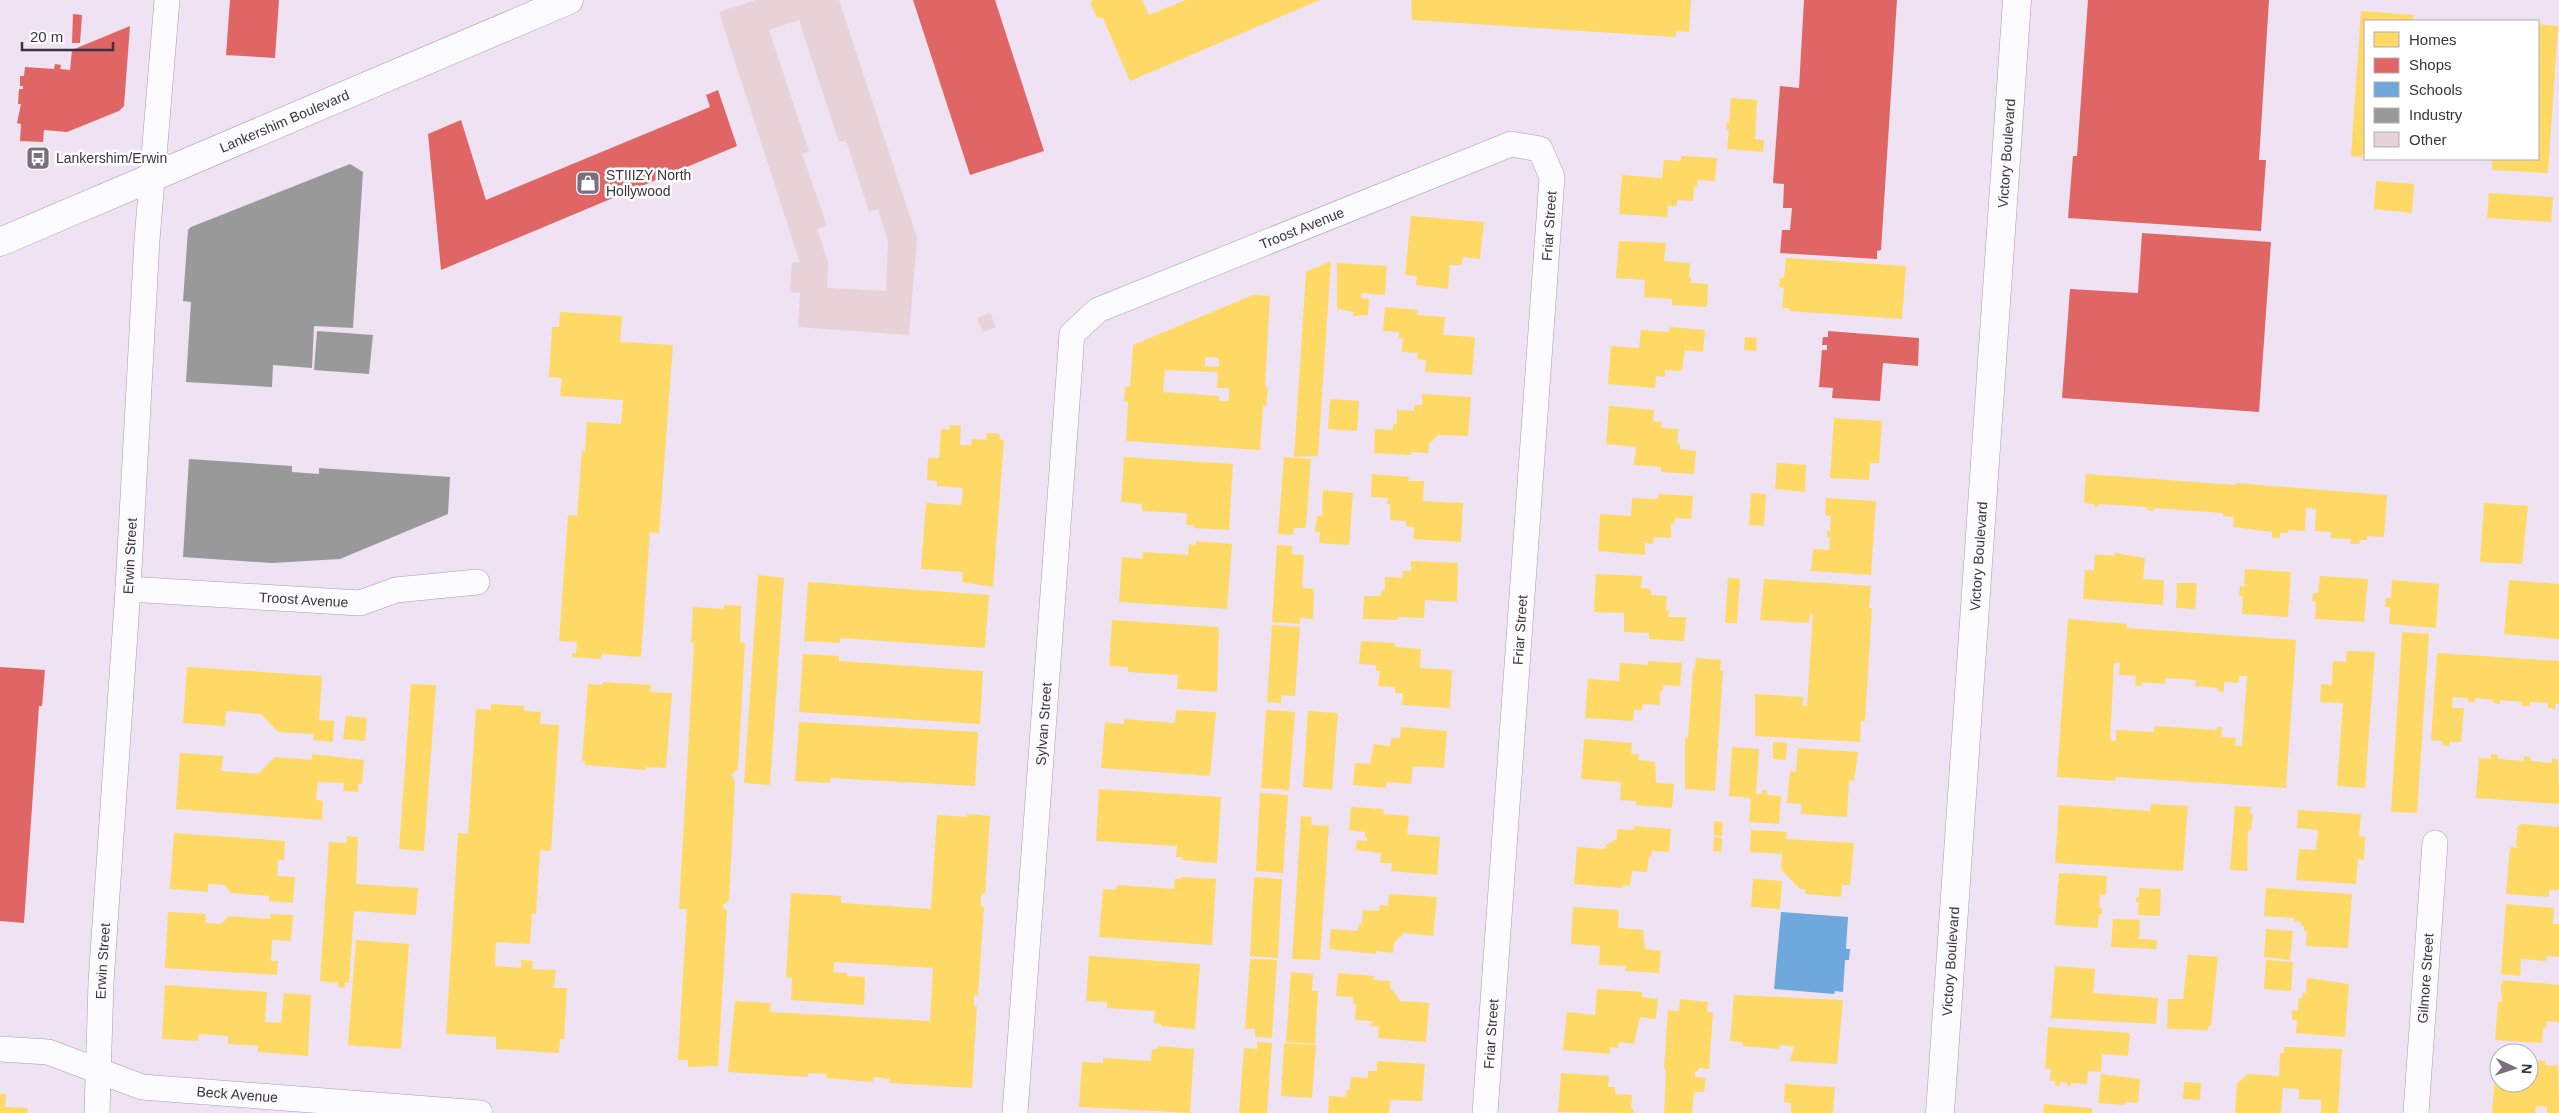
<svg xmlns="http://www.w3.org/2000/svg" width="2559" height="1113" viewBox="0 0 2559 1113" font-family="Helvetica,sans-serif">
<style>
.homes{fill:#ffd966;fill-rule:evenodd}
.shops{fill:#e06666}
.schools{fill:#6fa8dc}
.industry{fill:#999}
.building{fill:#e7d2d8;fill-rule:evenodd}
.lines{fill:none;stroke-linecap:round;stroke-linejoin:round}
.minor-casing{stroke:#a69da9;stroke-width:26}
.secondary-casing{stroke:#a69da9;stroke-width:29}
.primary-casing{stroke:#a69da9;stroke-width:29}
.minor{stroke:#fcfbfd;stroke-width:25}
.secondary{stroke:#fcfbfd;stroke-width:28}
.primary{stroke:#fcfbfd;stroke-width:28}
.labels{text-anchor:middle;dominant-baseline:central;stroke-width:5;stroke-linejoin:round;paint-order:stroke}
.street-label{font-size:14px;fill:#3b333e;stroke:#fff}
.poi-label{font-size:14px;fill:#3b333e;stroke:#fff;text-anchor:start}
</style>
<rect width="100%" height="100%" fill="#eee2f3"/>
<path class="homes" d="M1093 0H1142L1149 15 1186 0H1320L1130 81 1103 18H1097L1090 3Z
M1411 0H1691L1689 32 1676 31V37L1412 20Z
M2361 11 2414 15 2413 21H2365V157L2351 156Z
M2538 24 2558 26 2548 173 2492 170V159H2538Z
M1731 98 1757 100 1755 139 1764 140 1763 152 1727 149 1729 130 1726 129V123H1729Z
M1681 156 1717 158 1715 181 1698 180 1697 187H1694L1693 201 1677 200V206H1668L1667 217 1619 214 1622 175 1662 178 1664 160 1681 161Z
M2376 181 2414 184 2412 213 2374 209Z
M2489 193 2553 197 2551 222 2487 218Z
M1411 216 1484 222 1480 259 1463 257 1461 265H1450L1448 289 1416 285 1417 276 1405 275Z
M1619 241 1666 243 1664 261 1690 263 1689 277H1691V283L1708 284 1707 307 1672 305V299L1644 297 1645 280 1616 278Z
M1786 258 1906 266 1902 319 1789 311V308H1782L1784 288 1779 287 1780 278H1784Z
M1331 261 1318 456 1294 457 1306 272Z
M1337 263 1387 266 1385 295 1361 293V298L1369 299 1368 315 1354 316V312L1337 309Z
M1253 295 1270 296 1265 387H1268L1266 406H1263L1260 450 1126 441 1128 402H1124L1125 387H1130L1133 345ZM1205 357 1219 358V367L1205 366ZM1165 370 1218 372 1217 388H1229V401H1219V396L1163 392Z
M1385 307 1418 310 1417 315 1445 317 1443 335 1475 337 1472 375 1425 372 1426 360 1417 359 1418 353 1402 352 1403 338H1399V332L1383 331Z
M560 312 622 316 620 342 673 345 659 533 650 532 641 657 602 654 601 659 572 657V653H576L577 642 559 641 568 515 577 516 582 451H585L587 422 621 424 623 400 560 396 562 378 549 377 552 327H559Z
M1670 327 1705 330 1703 352 1685 350 1682 371 1665 370V377L1656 376 1655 388 1608 384 1611 346 1639 348 1641 330 1669 332Z
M1745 337 1757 338 1756 351 1744 350Z
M1422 394 1471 397 1468 436 1438 435 1429 444 1428 453 1411 452V455L1374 453 1375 429 1393 430V424H1397V410L1414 411V405H1422Z
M1330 399 1359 401 1357 431 1328 429Z
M1609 406 1654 410 1653 421 1662 422 1661 428 1678 429 1677 443 1680 444V449L1696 451 1694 474 1661 472V467L1634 465 1636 447 1606 444Z
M1834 418 1882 421 1879 463H1870L1869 480 1830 478Z
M950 425 961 426 960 445H971L972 439 986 440 987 433 1000 434 999 439 1004 440 993 587 962 582 963 572 921 569 926 503 961 505 963 488 937 486V481L927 480 928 458H939L941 429 949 430Z
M1124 457 1233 464 1229 530 1193 528 1194 525H1186L1187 513 1142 511V504L1121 502Z
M1284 457 1311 459 1306 528H1294L1293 535 1278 534Z
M1777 463 1806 465 1805 492 1775 489Z
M1372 474 1409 477 1408 481H1424L1423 501 1463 503 1461 542 1413 539 1414 527 1406 526V521L1390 520V504H1387L1388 498 1371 497Z
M2086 474 2236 485V483L2387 495 2384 537 2367 536V540H2360L2359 544H2350L2351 539 2331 538V532L2315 531 2316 509 2306 508 2305 531 2288 530V533H2280V538H2272V532L2233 527 2234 517 2223 516V513L2154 508V511L2147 510 2148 507 2099 504V507H2094V504L2084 503Z
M1323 490 1353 493 1349 545 1319 543 1320 532H1315L1317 516H1322Z
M1751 493 1766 494 1764 526 1749 525Z
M1659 494 1693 496 1691 519 1675 518 1674 524H1671V538L1654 537 1653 544 1645 543V555L1598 551 1600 514 1631 516 1632 498 1658 499Z
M1826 498 1876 501 1871 575 1811 571 1813 549 1829 550 1830 537H1827V531H1830L1831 516 1825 515Z
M2484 503 2528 506 2522 564 2480 562Z
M1196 541 1232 544 1227 609 1119 602 1122 557 1142 559 1143 552 1188 555 1189 544 1196 545Z
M1277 545 1292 546V554L1304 555 1302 588 1314 589 1313 619 1300 618V624L1272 622Z
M2115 553 2145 558 2143 579 2164 580 2163 605 2083 599 2085 570H2094L2095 554 2114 556Z
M1411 561 1458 563 1457 602 1425 600 1424 618 1397 617 1398 620 1363 619 1364 596H1381V590H1385V577L1402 578 1403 571H1411Z
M2245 569 2291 572 2288 617 2242 614 2243 596H2239L2240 586 2244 587Z
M1596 574 1642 576 1641 588 1651 589V595L1667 596 1666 610H1669L1668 617H1686L1684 641 1649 639V633L1624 632V613L1594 612Z
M758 575 784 578 770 785 744 783Z
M2320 576 2368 579 2364 622 2315 619 2316 602 2312 601 2313 593H2318Z
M1728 578 1740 579 1737 623H1725Z
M1764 579 1871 586 1869 608H1872L1865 721H1861L1860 742 1755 736V694L1803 697V706H1807L1813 614H1810L1809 623 1760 620Z
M2392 580 2439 584 2436 628 2389 624 2390 607H2385L2386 598H2391Z
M2509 580 2559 584V639L2504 634Z
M808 582 989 595 985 648 840 638V643L804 641Z
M2177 583H2197L2195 609 2176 608Z
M724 605 741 606 740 642 745 643 738 769 731 775 735 781 729 901 722 906 727 911 718 1066 688 1067V1060H678L687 909H679L694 643H691L693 607 724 609Z
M2068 619 2127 624V628L2296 640 2286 788 2116 777 2115 781 2057 777ZM2114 663H2120L2119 675 2136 676 2135 685 2142 686V682L2165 684V678L2196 680 2195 686 2218 688V691L2224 692V682L2239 683V676H2247L2242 746 2235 745 2236 738 2221 737 2222 727H2217L2216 730 2154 726V732L2116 730V741L2110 740Z
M1112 620 1219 627 1217 692 1177 689 1178 675 1128 672V667L1109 666Z
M1272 625 1300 627 1295 696 1281 695V703L1267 702Z
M2402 632 2429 634 2417 813 2391 812Z
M1361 641 1395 643V647L1421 649 1420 668 1452 670 1450 708 1402 705 1403 693H1395V687L1378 686 1380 671H1376V665L1359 664Z
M2347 651 2375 652 2365 788 2337 786 2343 703 2320 702 2321 684 2332 685 2333 661 2346 662Z
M2437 653 2559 661V704H2555V709L2548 708V703L2530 702V706H2522V702L2500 700V704L2493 703V700L2475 698V702H2468V698L2453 697 2452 708H2464L2461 742H2450L2449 746 2442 745V741L2431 740Z
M803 654 839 656V661L983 671 980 724 799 712Z
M1696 658 1721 660 1720 671H1723L1715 791 1685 789V738H1688L1693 669H1695Z
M1648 661 1682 663 1680 686 1663 685V691H1660V705L1643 704 1642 710H1634L1633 721 1585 718 1588 679 1619 681 1620 663 1648 665Z
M187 667 322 676 319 720 334 721 333 742 313 740 314 734 278 732 261 714 226 711 225 726 183 723Z
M603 682 651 685 650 692 672 693 666 768 646 767V770L585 765V761H582L588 684 603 685Z
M411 684 436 685 424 851 399 849Z
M491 704 524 706V711L541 712 540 724 559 725 551 851 540 850 536 914H532L530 944 496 942 495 966 521 968V960L533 961 532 969 556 970 554 988H567L564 1039H560L559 1053 496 1049V1037L446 1034 458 833 468 834 476 709 491 710Z
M1176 710 1216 712 1210 776 1101 768 1105 722 1124 724V719L1175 723Z
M1266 710 1295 712 1289 790 1261 788Z
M1308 711 1338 713 1332 790 1303 787Z
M346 716 367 718 365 741 343 739Z
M799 722 978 732 975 786 830 778V783L795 781Z
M1401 727 1447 731 1444 768 1413 766 1411 784 1386 782V788L1353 785 1355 763 1370 764 1374 744 1390 746 1391 738H1400Z
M1584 739 1632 743 1631 754H1639L1638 760 1655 762 1656 783 1674 784 1672 808 1636 805V801L1620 800 1621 782 1581 779Z
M1773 742 1787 743 1786 760 1773 759Z
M1732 747 1759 749 1756 794H1762V790L1767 791V795L1781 796 1779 824 1749 822 1751 798 1729 796Z
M1798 748 1858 752 1854 781 1849 780 1847 817 1801 814 1802 804 1787 803 1790 771 1796 772Z
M180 753 223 756 221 771 258 774 275 757 312 760V754L364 760 362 784H358V792L343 791 344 783 318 782 316 800 323 801 322 820 176 809Z
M2491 754 2498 755V759L2524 761V756L2531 757 2530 761 2552 763V759H2558L2559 804 2476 798 2479 758 2491 759Z
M1099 789 1221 797 1217 863 1182 860V857H1176L1177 846 1096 841Z
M1260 793 1288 795 1283 873 1256 871Z
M2151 804 2188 806 2183 871 2055 863 2059 805 2150 811Z
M2235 806 2251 807 2250 814H2253L2251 830H2248L2247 871 2230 870Z
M1351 807 1384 809 1383 814 1409 816 1407 834 1440 837 1437 875 1391 871 1392 863H1380L1381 853 1356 850 1357 840 1367 841V838L1365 837V832L1349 830Z
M2298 810 2361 814 2359 836 2365 837 2364 860 2358 859 2356 884 2296 880 2299 849 2316 850 2318 830 2297 828Z
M967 814 990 816 985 894H981V907H984L978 996 974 995V1006H977L972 1088 890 1083V1079L873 1077V1082L826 1078 827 1074 808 1073V1077L728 1072 735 1001 771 1003 770 1012 930 1021 933 968 834 962V972L847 973V976L865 977 864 1005 791 1000 792 978 786 977 791 893 841 896V903L931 909 937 815 967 817Z
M1301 816 1312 817 1311 825 1329 826 1320 960 1292 959Z
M1714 821 1723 822 1722 836 1714 835Z
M2522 824 2559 827V890H2549V897L2506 894 2510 847 2519 848 2516 845 2518 826Z
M1634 826 1671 829 1669 852 1652 851 1651 857H1649L1647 872 1632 871 1630 886 1622 885V888L1574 884 1577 847 1605 849 1606 845 1617 839V829L1634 830Z
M1751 830 1787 832 1786 839 1854 843 1850 885H1842L1841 897 1805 894 1806 889H1800L1781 870 1782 854 1750 852Z
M174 833 285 841 284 860H278L277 876 295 877 293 903 269 901V896L231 893 225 885 208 884V892L170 889Z
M347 836 358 837 356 884 418 888 416 915 354 911 349 983H345L344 988 338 987V983L320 981 329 842 347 843Z
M1714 837 1722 838 1721 852 1713 851Z
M2059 873 2107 876 2106 895 2100 894 2099 908H2102V914H2099L2098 928 2055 925Z
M1181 877 1216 879 1212 945 1099 937 1103 889 1116 890 1117 885 1174 889 1175 879H1180Z
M1254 877 1282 879 1278 958 1250 956Z
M1753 879 1782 881 1780 909 1751 907Z
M2139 888 2161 889 2160 916 2138 915 2139 903 2136 902V897H2139Z
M2266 888 2352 894 2348 948 2306 946 2307 931H2304V926H2301V922L2294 921V918L2264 916Z
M1389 894 1437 897 1433 936 1404 933 1394 943 1393 953 1376 951V954L1329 949 1331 929 1358 931 1359 924H1362L1363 910 1379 911 1380 905 1388 906Z
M2506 904 2554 908 2553 924H2559V957L2547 956 2546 961 2521 959 2520 976 2501 974Z
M1573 907 1619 910 1618 928 1643 930 1645 949 1661 951 1659 973 1625 971 1626 966 1599 965 1600 946 1571 944Z
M168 912 206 914 205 923 221 924 229 916 270 919V914L293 915 291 941 272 940 271 961H278L277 975 165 968Z
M2113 919 2140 920 2139 939 2157 940 2156 949 2111 947Z
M2266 929 2293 931 2290 960 2264 957Z
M356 940 409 944 401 1049 348 1045Z
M2188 955 2218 957 2211 1026H2208V1030L2167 1029 2168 999H2183Z
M1089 956 1200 964 1195 1029 1161 1026V1024L1154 1023 1155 1011 1107 1008V1002L1086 1001Z
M1250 959 1277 960 1272 1038 1255 1037V1029H1245Z
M2266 960 2293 962 2291 991 2264 989Z
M2055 966 2095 969 2093 993 2158 998 2156 1024 2051 1018Z
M1291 972 1313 974 1312 991H1318L1315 1044 1286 1042Z
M1338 973 1374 976 1373 980 1390 981V989H1392L1400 1001 1429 1003 1426 1042 1378 1038 1379 1027 1371 1026 1372 1021 1355 1020 1356 1004H1353V997L1336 996Z
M2307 978 2349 984 2345 1037 2296 1033 2297 1020H2292V1010L2298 1011 2299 998H2302L2303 993H2306Z
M2503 980 2559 985V1022L2547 1021 2546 1029 2543 1028 2542 1043 2495 1040 2498 1002H2502L2501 986Z
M165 985 267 992 265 1022 281 1023 284 993 311 995 308 1056 258 1052V1046L228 1044V1036L199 1034 198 1041 162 1039Z
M1597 989 1642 992V997L1658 999 1656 1019 1640 1017 1634 1044 1619 1042 1618 1048 1610 1047V1054L1563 1050 1567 1012 1595 1015Z
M1734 995 1843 1000 1837 1064 1790 1061 1794 1046 1780 1045 1779 1049 1742 1046V1042L1730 1041Z
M1680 999 1708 1002 1707 1012H1713L1709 1069 1699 1068 1698 1071H1695V1077L1706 1078 1704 1092H1694L1692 1113H1664L1666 1069H1664L1668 1010 1679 1011Z
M2048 1027 2130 1033 2128 1056 2102 1054 2101 1072 2088 1071 2087 1084 2071 1083V1086H2067V1083L2060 1082V1086L2055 1085V1081H2050L2051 1069H2045Z
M1257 1042 1272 1043 1267 1113H1239L1244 1048 1257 1049Z
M1284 1043 1316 1045 1312 1098 1281 1096Z
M1158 1046 1194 1049 1190 1113 1079 1107 1082 1062 1103 1063V1058L1151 1061 1152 1049H1158Z
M2284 1047 2342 1049 2338 1113H2321V1100L2299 1099V1089L2283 1088 2281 1113H2235L2237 1084 2248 1074 2279 1076 2280 1053H2284Z
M2495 1058 2499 1059V1083H2529V1060L2545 1061V1065L2558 1066 2559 1113H2547V1107L2536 1106 2535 1113H2492L2495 1074H2492Z
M1377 1061 1425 1064 1422 1101 1390 1100 1389 1113H1328L1329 1096 1346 1097 1347 1090H1350L1351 1077 1368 1078V1071H1377Z
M1561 1073 1609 1076 1608 1087H1615V1094L1632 1095 1631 1109 1634 1110V1113L1558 1112Z
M2101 1074 2140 1079 2138 1103 2125 1102V1105L2098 1103Z
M2184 1082 2201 1083 2200 1100 2183 1099Z
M1785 1084 1835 1087 1833 1113H1791V1103L1784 1102Z
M0 1094H6L5 1107 28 1108 27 1113H0Z
M2044 1104 2092 1108V1113H2043Z"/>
<path class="shops" d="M230 0H279L275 58 226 55Z
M913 0H995L1044 151 970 175Z
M1804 0H1897L1881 250 1877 251V259L1780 253 1782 230H1790L1792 208H1783L1784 184 1773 183 1780 86 1799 88Z
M2088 0H2269L2259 160H2266L2261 231 2068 218 2073 156H2077Z
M73 14 82 15 80 43H72Z
M130 26 124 106 119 111 67 132 44 130 43 142 20 141 21 124 17 123 21 104H18L19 89H23V86H20V76H24L25 67 54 69 55 64 61 65 60 69 70 70 72 50Z
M718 90 737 146 441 270 428 134 461 120 486 200 710 107 706 95Z
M2142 233 2271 242 2259 412 2062 398 2070 289 2138 293Z
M1828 331 1919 338 1918 366 1883 363 1880 401 1832 398 1833 388 1819 387 1822 350H1827V345H1822L1823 337H1828Z
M0 667 45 670 42 706H39L24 923 0 921Z"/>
<path class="schools" d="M1781 912 1848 917 1846 949H1850L1849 960H1845L1843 992 1835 991 1834 994 1774 989Z"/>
<path class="industry" d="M350 164 363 172 353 328 314 326 312 368 273 365 272 387 186 382 191 302 183 301 188 230 191 227Z
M317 331 373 335 369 374 314 370Z
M189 459 292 466V472L319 474V468L450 477 448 514 340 559 272 563 183 557Z"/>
<path class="building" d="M756 0H839L917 238 909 335 798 327 800 293 790 292 792 262 800 263 719 12ZM799 20 839 142 846 140 869 212 878 209 888 241 886 291 827 288 828 262 817 229 827 226 802 154 809 151 769 30Z
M990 313 996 327 983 332 977 318Z"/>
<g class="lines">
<g class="minor-casing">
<g id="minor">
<path id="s1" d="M128 589 360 603 396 590 477 582"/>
<path id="s2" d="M0 1049 48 1052 142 1087 480 1113"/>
<path id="s3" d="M97 1113 101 982 128 589 147 240 167 0"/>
<path id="s4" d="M1015 1113 1072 334 1098 310 1511 144 1540 149 1552 177 1485 1113"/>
<path id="s5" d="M2416 1113 2435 843"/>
</g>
</g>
<g class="secondary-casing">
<g id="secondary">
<path id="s6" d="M1940 1113 2017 0"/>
</g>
</g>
<g class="primary-casing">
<g id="primary">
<path id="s7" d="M0 242 569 0"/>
</g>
</g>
<use href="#minor" class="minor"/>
<use href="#secondary" class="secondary"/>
<use href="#primary" class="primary"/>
</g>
<defs>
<g id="bus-square" transform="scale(1.25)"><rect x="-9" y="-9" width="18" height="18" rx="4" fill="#7a707d" stroke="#fff"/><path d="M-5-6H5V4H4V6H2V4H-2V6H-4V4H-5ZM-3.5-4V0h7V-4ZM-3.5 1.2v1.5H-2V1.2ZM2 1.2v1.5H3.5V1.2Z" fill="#fff"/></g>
<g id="shop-square" transform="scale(1.25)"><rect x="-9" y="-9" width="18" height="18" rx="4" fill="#7a707d" stroke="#fff"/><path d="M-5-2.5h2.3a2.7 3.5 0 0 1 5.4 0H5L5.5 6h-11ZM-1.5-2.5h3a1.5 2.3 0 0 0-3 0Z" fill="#fff"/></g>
</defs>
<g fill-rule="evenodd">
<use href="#bus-square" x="38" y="158"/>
<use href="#shop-square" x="588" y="183"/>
</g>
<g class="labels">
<g class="street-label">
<text stroke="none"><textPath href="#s7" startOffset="309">Lankershim Boulevard</textPath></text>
<text stroke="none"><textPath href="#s6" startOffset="962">Victory Boulevard</textPath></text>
<text transform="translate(1549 226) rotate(-86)">Friar Street</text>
<text stroke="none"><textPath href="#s4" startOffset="1036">Troost Avenue</textPath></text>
<text stroke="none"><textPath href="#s3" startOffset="558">Erwin Street</textPath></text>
<text stroke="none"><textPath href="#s6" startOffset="558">Victory Boulevard</textPath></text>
<text stroke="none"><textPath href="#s1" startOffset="176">Troost Avenue</textPath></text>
<text transform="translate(1520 630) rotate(-86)">Friar Street</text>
<text stroke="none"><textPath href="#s4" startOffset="390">Sylvan Street</textPath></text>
<text stroke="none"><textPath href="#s3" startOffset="152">Erwin Street</textPath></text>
<text stroke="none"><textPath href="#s6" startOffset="152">Victory Boulevard</textPath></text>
<text stroke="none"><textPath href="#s5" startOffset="135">Gilmore Street</textPath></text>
<text transform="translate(1491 1034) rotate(-86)">Friar Street</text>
<text stroke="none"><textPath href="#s2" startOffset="244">Beck Avenue</textPath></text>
</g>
<g class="poi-label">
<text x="56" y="158">Lankershim/Erwin</text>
<text x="606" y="175">STIIIZY North<tspan x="606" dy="16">Hollywood</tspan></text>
</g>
</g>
<rect x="2364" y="20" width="175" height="140" fill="#ffffff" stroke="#b1adb2"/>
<rect x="2374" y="32" width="25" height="15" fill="#ffd966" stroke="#b1adb2"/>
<text x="2409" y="45" font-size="15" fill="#3b333e">Homes</text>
<rect x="2374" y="58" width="25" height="15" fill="#e06666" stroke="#b1adb2"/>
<text x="2409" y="70" font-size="15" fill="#3b333e">Shops</text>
<rect x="2374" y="82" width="25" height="15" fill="#6fa8dc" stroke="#b1adb2"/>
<text x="2409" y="95" font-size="15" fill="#3b333e">Schools</text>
<rect x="2374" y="108" width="25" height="15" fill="#999999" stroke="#b1adb2"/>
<text x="2409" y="120" font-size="15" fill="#3b333e">Industry</text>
<rect x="2374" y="132" width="25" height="15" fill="#e7d2d8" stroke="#b1adb2"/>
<text x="2409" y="145" font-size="15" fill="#3b333e">Other</text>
<g transform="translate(2514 1068) rotate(94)"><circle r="24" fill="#ffffff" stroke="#b1adb2"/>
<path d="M0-4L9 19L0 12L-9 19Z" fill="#7a707d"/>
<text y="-8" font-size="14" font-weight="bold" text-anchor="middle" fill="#3b333e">N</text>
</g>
<path d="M22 42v8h91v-8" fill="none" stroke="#3b333e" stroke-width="2.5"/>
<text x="30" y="42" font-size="15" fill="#3b333e" stroke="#ffffff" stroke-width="4" paint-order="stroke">20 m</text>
</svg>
